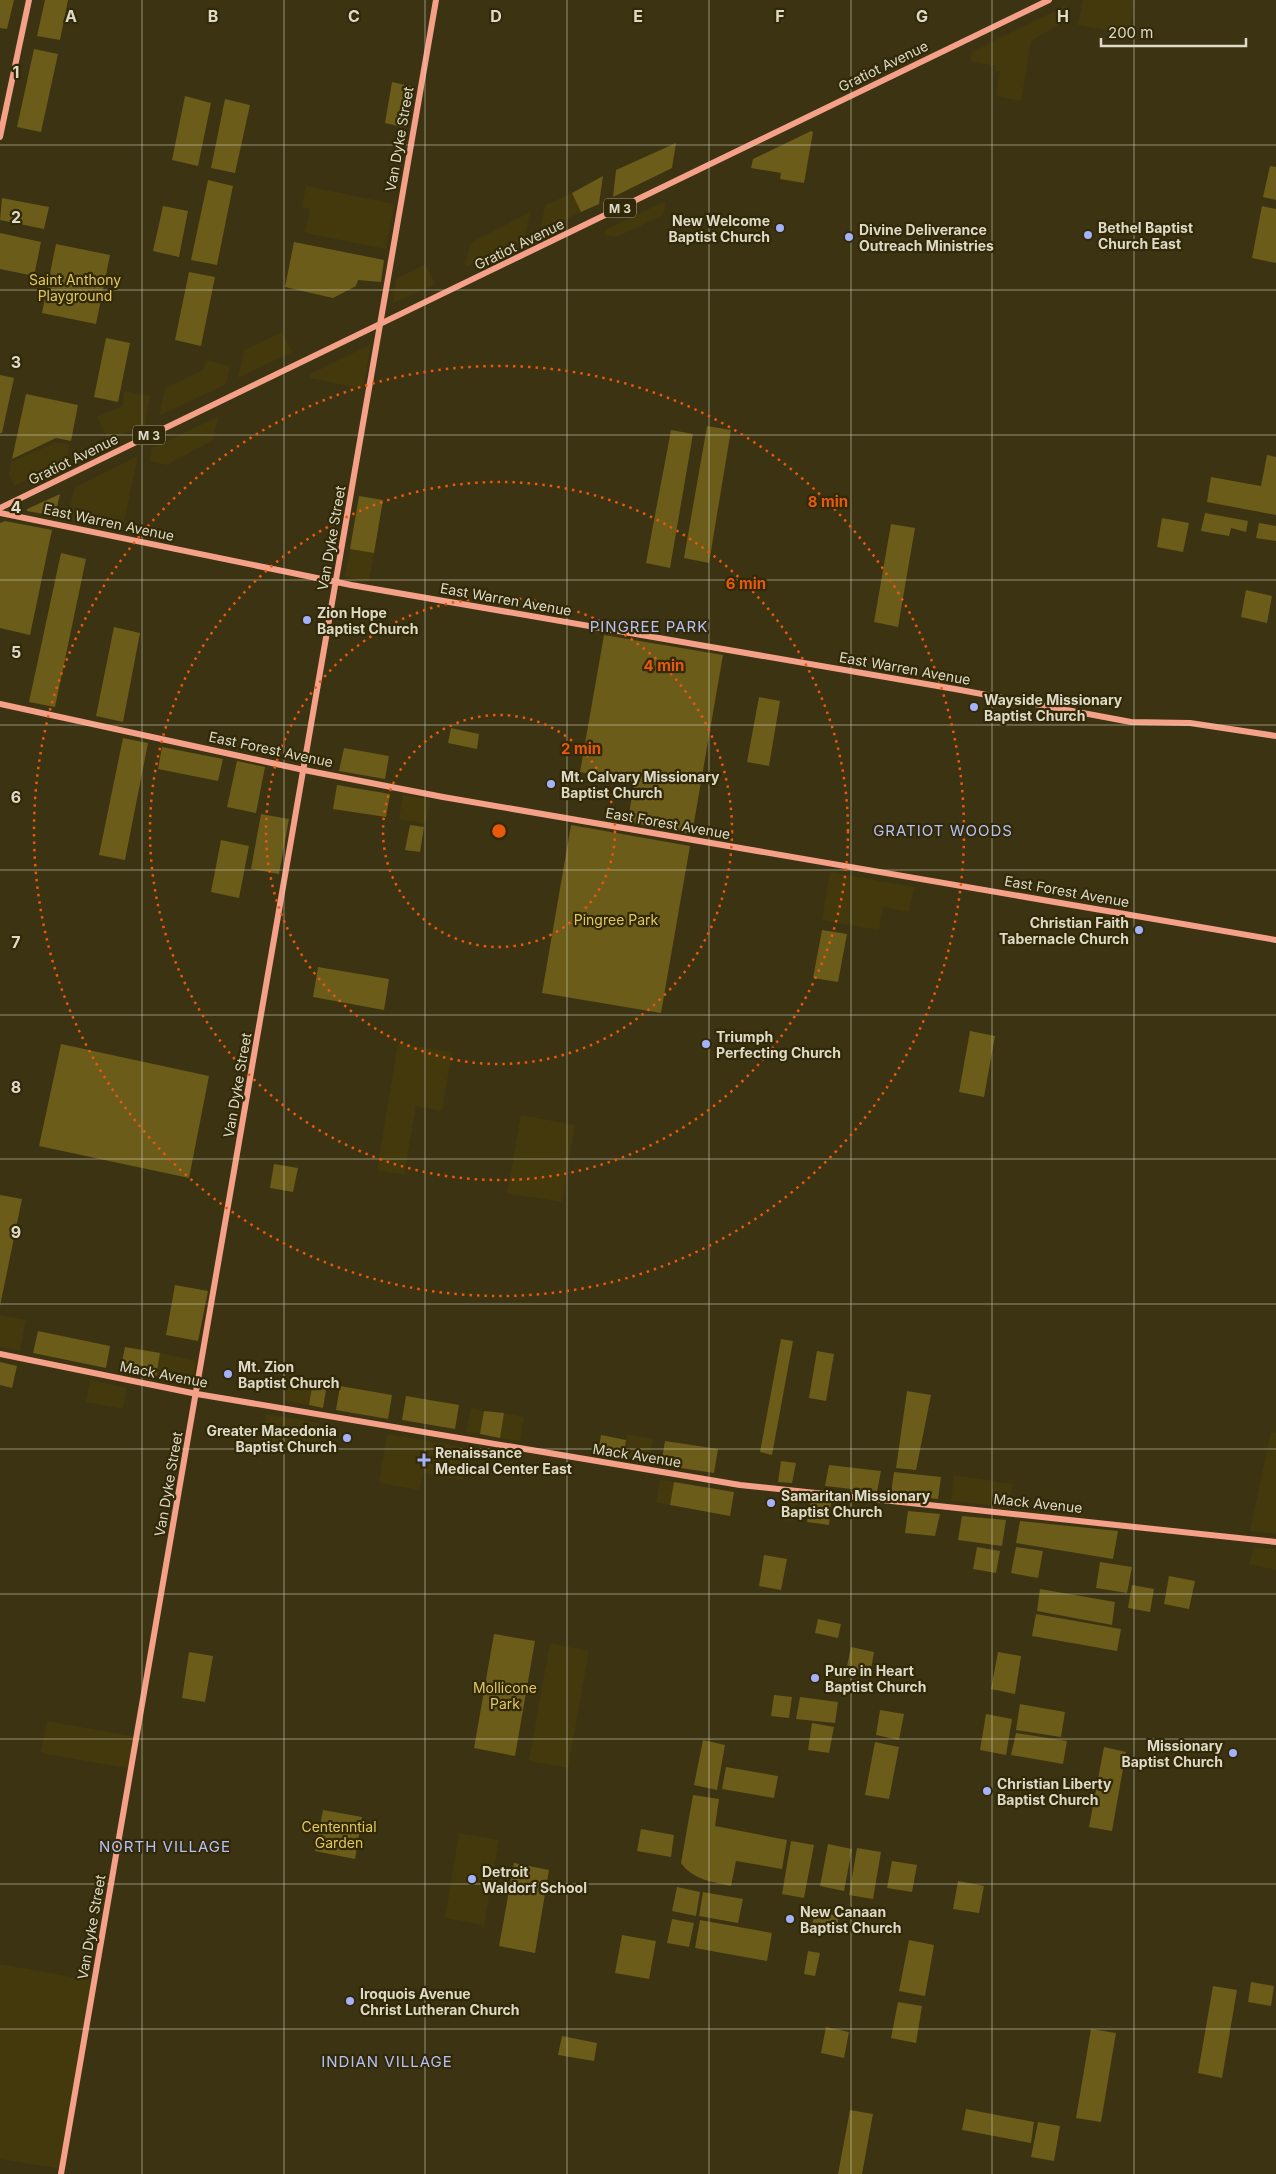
<svg xmlns="http://www.w3.org/2000/svg" width="1276" height="2174" viewBox="0 0 1276 2174" font-family="Inter,sans-serif">
<style>
.built{fill:#43390d}
.green{fill:#6b5c19}
.lines{fill:none;stroke-linecap:round;stroke-linejoin:round}
.major{stroke:#f5a189;stroke-width:6}
.grid{fill:none;stroke:#dedac7;stroke-width:1;stroke-opacity:0.55}
.ring{fill:none;stroke:#e8590c;stroke-width:2.5;stroke-dasharray:2.5 5}
.poi-dot{fill:#a4b2fc;stroke:#312907;stroke-width:2}
.labels{text-anchor:middle;dominant-baseline:central;stroke-width:4.5;stroke-linejoin:round;paint-order:stroke}
.shield{fill:#312907;stroke:#aaa58d;stroke-width:1}
.shield-label{font-size:12px;font-weight:bold;fill:#dedac7}
.street-label{font-size:14px;fill:#dedac7;stroke:#312907}
.poi-label{font-size:14px;font-weight:bold;fill:#dedac7;stroke:#312907;text-anchor:start}
.park-label{font-size:14px;fill:#e1c860;stroke:#312907}
.neighbourhood-label{font-size:15px;letter-spacing:1px;fill:#b5c0f9;stroke:#312907}
.grid-label{font-size:16px;text-anchor:middle;font-weight:bold;fill:#dedac7;stroke:#312907;stroke-width:4.5;stroke-linejoin:round;paint-order:stroke}
.centre{fill:#e8590c;stroke:#312907;stroke-width:2.5}
.ring-label{font-size:15px;text-anchor:middle;font-weight:bold;fill:#e8590c;stroke:#312907;stroke-width:4.5;stroke-linejoin:round;paint-order:stroke}
</style>
<rect width="100%" height="100%" fill="#3c3312"/>
<path class="built" d="M1083 0H1135L1129 34 1078 25Z
M1067 5 1064 22 1031 41 1021 101 996 96 1000 71H995L996 66 970 61 972 52Z
M306 186 394 204 386 249 305 233 310 209 302 207Z
M572 193 581 212 540 232 545 205Z
M663 202 666 203 663 215 617 237 604 235 605 230Z
M530 212 525 240 465 267 470 243Z
M425 264 435 284 393 303 396 279Z
M282 332 292 352 238 378 244 350Z
M371 344 363 389 310 378V374Z
M206 360 230 366 226 384 159 416 165 389 203 370Z
M124 391 150 396 145 424 108 441 97 417 122 406Z
M217 417 218 418 213 440 167 465 150 461 152 448Z
M56 442 69 444 67 461 14 486 9 475 11 462Z
M138 456 122 531 67 519 75 487Z
M350 549 374 553 369 581 345 577Z
M403 795 430 800 426 824 399 819Z
M830 872 914 887 909 912 883 907 879 930 822 920Z
M398 1043 452 1052 442 1111 416 1106 404 1175 377 1170Z
M521 1115 575 1125 562 1202 507 1193Z
M0 1315 26 1320 20 1351 0 1347Z
M160 1353 196 1361 191 1384 156 1378Z
M287 1378 313 1382 309 1405 283 1400Z
M90 1380 127 1388 123 1409 86 1402Z
M471 1408 484 1411 480 1434 466 1432Z
M504 1413 524 1417 520 1441 500 1438Z
M266 1414 320 1423 316 1452 261 1442Z
M1271 1431 1276 1433V1534L1250 1531Z
M387 1434 468 1448 462 1480 423 1473 419 1490 379 1483Z
M627 1434 653 1439 649 1462 623 1458Z
M954 1475 1013 1484 1008 1507 951 1501Z
M660 1480 674 1482 670 1505 656 1503Z
M784 1498 797 1499 793 1521 783 1520Z
M1253 1548 1276 1549V1570L1249 1564Z
M550 1643 589 1651 568 1768 529 1761Z
M47 1721 137 1737 131 1769 41 1753Z
M459 1833 499 1840 484 1925 445 1918Z
M0 1964 94 1981 62 2169 0 2159Z"/>
<path class="green" d="M0 0H14L7 29 0 28Z
M45 0H68L60 40 37 36Z
M34 49 58 54 41 132 17 127Z
M392 82 414 87 406 128 385 123Z
M185 96 211 103 198 166 172 160Z
M225 99 250 105 235 173 211 168Z
M811 131 813 132 804 183 780 179 781 173 751 168 753 159Z
M676 143 672 168 613 197 616 170Z
M1270 166 1276 167V200L1263 197Z
M603 176 599 204 581 212 572 193Z
M208 180 233 186 217 265 191 260Z
M2 198 49 207 44 229 0 220Z
M163 206 188 211 179 257 153 251Z
M1262 206 1276 209V263L1252 258Z
M0 233 41 242 34 276 0 269Z
M294 242 384 260 381 282 358 280 356 286 333 298 285 287Z
M56 244 110 255 96 324 42 313Z
M189 272 215 277 201 346 175 340Z
M106 338 130 343 118 402 94 397Z
M0 375 14 378 2 433H0Z
M26 394 78 405 71 441 56 438 12 459Z
M707 426 731 430 709 563 684 558Z
M671 430 693 434 670 568 646 563Z
M1267 455 1276 457V515L1207 502 1211 477 1261 486Z
M60 494 55 516 27 511V509Z
M359 496 383 500 374 553 350 549Z
M1205 513 1248 521 1246 532 1231 528 1229 536 1201 531Z
M1162 518 1189 523 1183 552 1157 547Z
M5 521 52 530 30 635 0 628V523Z
M1259 523 1276 526V541L1256 538Z
M891 524 915 528 898 627 874 622Z
M61 553 86 559 55 707 29 702Z
M1246 590 1272 596 1267 623 1241 617Z
M114 627 140 633 123 722 96 716Z
M604 635 723 655 692 834 628 822 634 782 580 772Z
M759 697 780 701 769 766 747 762Z
M451 728 479 734 477 749 448 743Z
M123 738 148 743 125 860 99 855Z
M162 747 223 759 218 781 158 769Z
M344 748 389 756 385 779 339 771Z
M237 761 265 767 256 813 227 807Z
M337 785 390 794 386 817 333 809Z
M261 814 289 819 279 874 251 869Z
M410 825 424 827 420 852 405 850Z
M571 825 690 846 661 1013 542 993Z
M221 840 249 846 239 898 211 892Z
M822 930 847 934 838 982 813 978Z
M318 967 389 979 384 1010 313 997Z
M970 1031 995 1036 984 1097 959 1092Z
M61 1044 209 1076 189 1178 39 1146Z
M274 1164 298 1168 293 1192 270 1188Z
M0 1195 22 1199 0 1306Z
M175 1285 208 1291 198 1341 166 1335Z
M38 1331 110 1346 106 1368 33 1353Z
M781 1339 793 1341 772 1455 760 1452Z
M125 1347 160 1353 156 1378 120 1371Z
M817 1351 834 1354 826 1401 809 1398Z
M0 1362 17 1366 12 1388 0 1385Z
M313 1382 327 1384 323 1408 309 1405Z
M340 1386 392 1395 388 1419 336 1410Z
M907 1391 931 1395 916 1470 896 1468Z
M406 1396 459 1405 455 1429 402 1420Z
M484 1411 504 1413 500 1438 480 1434Z
M601 1435 626 1440 623 1458 598 1454Z
M665 1441 718 1449 714 1473 661 1465Z
M781 1461 796 1463 792 1483 778 1482Z
M829 1465 881 1471 877 1492 825 1486Z
M894 1472 941 1477 938 1499 891 1493Z
M674 1482 734 1492 730 1516 670 1505Z
M811 1501 831 1503 829 1525 807 1522Z
M908 1511 940 1514 935 1536 905 1533Z
M962 1516 1006 1520 1002 1546 958 1540Z
M1020 1521 1118 1531 1113 1559 1016 1543Z
M977 1547 1000 1551 996 1573 973 1569Z
M1016 1547 1043 1551 1038 1578 1011 1573Z
M764 1555 787 1559 781 1590 759 1586Z
M1100 1562 1132 1567 1127 1593 1096 1588Z
M1169 1576 1195 1581 1189 1609 1164 1604Z
M1132 1585 1154 1589 1150 1612 1128 1608Z
M1040 1589 1115 1602 1112 1625 1037 1611Z
M1036 1614 1121 1629 1117 1651 1032 1636Z
M818 1619 841 1624 838 1638 815 1633Z
M494 1634 535 1641 515 1756 474 1748Z
M851 1647 874 1652 870 1675 846 1671Z
M189 1652 213 1656 205 1702 182 1698Z
M998 1652 1021 1656 1015 1694 991 1689Z
M774 1695 792 1697 789 1718 771 1716Z
M800 1697 838 1702 835 1723 796 1719Z
M1020 1704 1065 1712 1061 1737 1016 1730Z
M880 1710 904 1714 899 1740 876 1735Z
M986 1714 1012 1719 1006 1755 980 1750Z
M812 1723 834 1727 829 1753 808 1750Z
M1016 1733 1067 1741 1063 1764 1011 1755Z
M703 1740 725 1745 717 1790 694 1785Z
M875 1742 899 1747 889 1799 865 1795Z
M1104 1747 1126 1752 1112 1831 1089 1827Z
M726 1767 778 1776 774 1798 722 1789Z
M693 1795 719 1799 715 1826 787 1840 782 1869 736 1861 731 1886C713 1882 693 1880 681 1863Z
M323 1810 362 1817 355 1859 315 1851Z
M641 1829 674 1835 671 1857 637 1851Z
M791 1841 814 1845 804 1898 782 1894Z
M828 1844 852 1849 844 1891 820 1886Z
M857 1848 881 1852 873 1899 849 1895Z
M892 1861 917 1865 912 1892 887 1888Z
M514 1863 549 1870 535 1953 499 1946Z
M958 1881 984 1886 979 1913 953 1909Z
M677 1887 700 1892 696 1916 672 1911Z
M703 1892 743 1899 738 1923 699 1916Z
M815 1911 839 1916 836 1935 811 1931Z
M672 1919 694 1923 689 1947 667 1943Z
M700 1920 772 1933 767 1961 695 1948Z
M622 1935 656 1941 649 1979 615 1973Z
M909 1940 934 1945 925 1996 899 1991Z
M808 1951 820 1953 815 1976 804 1974Z
M1251 1982 1274 1986 1271 2006 1248 2002Z
M1213 1986 1237 1990 1222 2078 1198 2073Z
M898 2002 922 2006 916 2043 891 2038Z
M826 2027 849 2032 844 2058 821 2053Z
M1091 2029 1116 2033 1101 2122 1076 2118Z
M562 2036 597 2043 594 2061 558 2055Z
M966 2109 1034 2122 1031 2143 962 2130Z
M850 2110 873 2114 862 2174H838Z
M1038 2122 1060 2126 1054 2161 1031 2157Z"/>
<g class="lines">
<path class="major" d="M0 137 29 0
M0 508 1049 0
M0 513 351 585 955 689 1131 722 1190 723 1276 736
M0 704 304 770 443 797 1276 940
M0 1354 197 1394 740 1485 1276 1542
M61 2174 436 0"/>
</g>
<path class="grid" d="M142 0V2174M284 0V2174M425 0V2174M567 0V2174M709 0V2174M851 0V2174M992 0V2174M1134 0V2174M0 145H1276M0 290H1276M0 435H1276M0 580H1276M0 725H1276M0 870H1276M0 1015H1276M0 1159H1276M0 1304H1276M0 1449H1276M0 1594H1276M0 1739H1276M0 1884H1276M0 2029H1276"/>
<g class="ring">
<circle cx="499" cy="831" r="116"/>
<circle cx="499" cy="831" r="233"/>
<circle cx="499" cy="831" r="349"/>
<circle cx="499" cy="831" r="465"/>
</g>
<g class="poi-dot">
<circle cx="780" cy="228" r="5"/>
<circle cx="1088" cy="235" r="5"/>
<circle cx="849" cy="237" r="5"/>
<circle cx="307" cy="620" r="5"/>
<circle cx="974" cy="707" r="5"/>
<circle cx="551" cy="784" r="5"/>
<circle cx="1139" cy="930" r="5"/>
<circle cx="706" cy="1044" r="5"/>
<circle cx="228" cy="1374" r="5"/>
<circle cx="347" cy="1438" r="5"/>
<path d="M421.5 1452.5h5v5h5v5h-5v5h-5v-5h-5v-5h5z"/>
<circle cx="771" cy="1503" r="5"/>
<circle cx="815" cy="1678" r="5"/>
<circle cx="1233" cy="1753" r="5"/>
<circle cx="987" cy="1791" r="5"/>
<circle cx="472" cy="1879" r="5"/>
<circle cx="790" cy="1919" r="5"/>
<circle cx="350" cy="2001" r="5"/>
</g>
<g class="labels">
<g class="shield">
<rect x="604" y="198.5" width="32" height="19" rx="4"/>
<rect x="133" y="425.5" width="32" height="19" rx="4"/>
</g>
<g class="shield-label">
<text x="620" y="208">M 3</text>
<text x="149" y="435">M 3</text>
</g>
<g class="street-label">
<text transform="translate(883 66) rotate(-26)">Gratiot Avenue</text>
<text transform="translate(399 139) rotate(-80)">Van Dyke Street</text>
<text transform="translate(519 244) rotate(-26)">Gratiot Avenue</text>
<text transform="translate(73 459) rotate(-26)">Gratiot Avenue</text>
<text transform="translate(109 522) rotate(12)">East Warren Avenue</text>
<text transform="translate(331 538) rotate(-80)">Van Dyke Street</text>
<text transform="translate(506 599) rotate(10)">East Warren Avenue</text>
<text transform="translate(905 668) rotate(10)">East Warren Avenue</text>
<text transform="translate(271 749) rotate(12)">East Forest Avenue</text>
<text transform="translate(668 823) rotate(10)">East Forest Avenue</text>
<text transform="translate(1067 891) rotate(10)">East Forest Avenue</text>
<text transform="translate(237 1085) rotate(-80)">Van Dyke Street</text>
<text transform="translate(164 1374) rotate(11)">Mack Avenue</text>
<text transform="translate(637 1455) rotate(9)">Mack Avenue</text>
<text transform="translate(168 1484) rotate(-80)">Van Dyke Street</text>
<text transform="translate(1038 1503) rotate(6)">Mack Avenue</text>
<text transform="translate(91 1927) rotate(-80)">Van Dyke Street</text>
</g>
<g class="poi-label">
<text x="770" y="220" text-anchor="end">New Welcome<tspan x="770" dy="16">Baptist Church</tspan></text>
<text x="1098" y="227">Bethel Baptist<tspan x="1098" dy="16">Church East</tspan></text>
<text x="859" y="229">Divine Deliverance<tspan x="859" dy="16">Outreach Ministries</tspan></text>
<text x="317" y="612">Zion Hope<tspan x="317" dy="16">Baptist Church</tspan></text>
<text x="984" y="699">Wayside Missionary<tspan x="984" dy="16">Baptist Church</tspan></text>
<text x="561" y="776">Mt. Calvary Missionary<tspan x="561" dy="16">Baptist Church</tspan></text>
<text x="1129" y="922" text-anchor="end">Christian Faith<tspan x="1129" dy="16">Tabernacle Church</tspan></text>
<text x="716" y="1036">Triumph<tspan x="716" dy="16">Perfecting Church</tspan></text>
<text x="238" y="1366">Mt. Zion<tspan x="238" dy="16">Baptist Church</tspan></text>
<text x="337" y="1430" text-anchor="end">Greater Macedonia<tspan x="337" dy="16">Baptist Church</tspan></text>
<text x="435" y="1452">Renaissance<tspan x="435" dy="16">Medical Center East</tspan></text>
<text x="781" y="1495">Samaritan Missionary<tspan x="781" dy="16">Baptist Church</tspan></text>
<text x="825" y="1670">Pure in Heart<tspan x="825" dy="16">Baptist Church</tspan></text>
<text x="1223" y="1745" text-anchor="end">Missionary<tspan x="1223" dy="16">Baptist Church</tspan></text>
<text x="997" y="1783">Christian Liberty<tspan x="997" dy="16">Baptist Church</tspan></text>
<text x="482" y="1871">Detroit<tspan x="482" dy="16">Waldorf School</tspan></text>
<text x="800" y="1911">New Canaan<tspan x="800" dy="16">Baptist Church</tspan></text>
<text x="360" y="1993">Iroquois Avenue<tspan x="360" dy="16">Christ Lutheran Church</tspan></text>
</g>
<g class="park-label">
<text x="75" y="279">Saint Anthony<tspan x="75" dy="16">Playground</tspan></text>
<text x="616" y="919">Pingree Park</text>
<text x="505" y="1687">Mollicone<tspan x="505" dy="16">Park</tspan></text>
<text x="339" y="1826">Centenntial<tspan x="339" dy="16">Garden</tspan></text>
</g>
<g class="neighbourhood-label">
<text x="649" y="626">PINGREE PARK</text>
<text x="943" y="830">GRATIOT WOODS</text>
<text x="165" y="1846">NORTH VILLAGE</text>
<text x="387" y="2061">INDIAN VILLAGE</text>
</g>
</g>
<g class="grid-label">
<text x="71" y="22">A</text>
<text x="213" y="22">B</text>
<text x="354" y="22">C</text>
<text x="496" y="22">D</text>
<text x="638" y="22">E</text>
<text x="780" y="22">F</text>
<text x="922" y="22">G</text>
<text x="1063" y="22">H</text>
<text x="16" y="78">1</text>
<text x="16" y="223">2</text>
<text x="16" y="368">3</text>
<text x="16" y="513">4</text>
<text x="16" y="658">5</text>
<text x="16" y="803">6</text>
<text x="16" y="948">7</text>
<text x="16" y="1093">8</text>
<text x="16" y="1238">9</text>
</g>
<circle cx="499" cy="831" r="8" class="centre"/>
<g class="ring-label">
<text x="828" y="507">8 min</text>
<text x="746" y="589">6 min</text>
<text x="664" y="671">4 min</text>
<text x="581" y="754">2 min</text>
</g>
<path d="M1101 38v8h145v-8" fill="none" stroke="#dedac7" stroke-width="2.5"/>
<text x="1108" y="38" font-size="15" fill="#dedac7" stroke="#312907" stroke-width="4" paint-order="stroke">200 m</text>
</svg>
